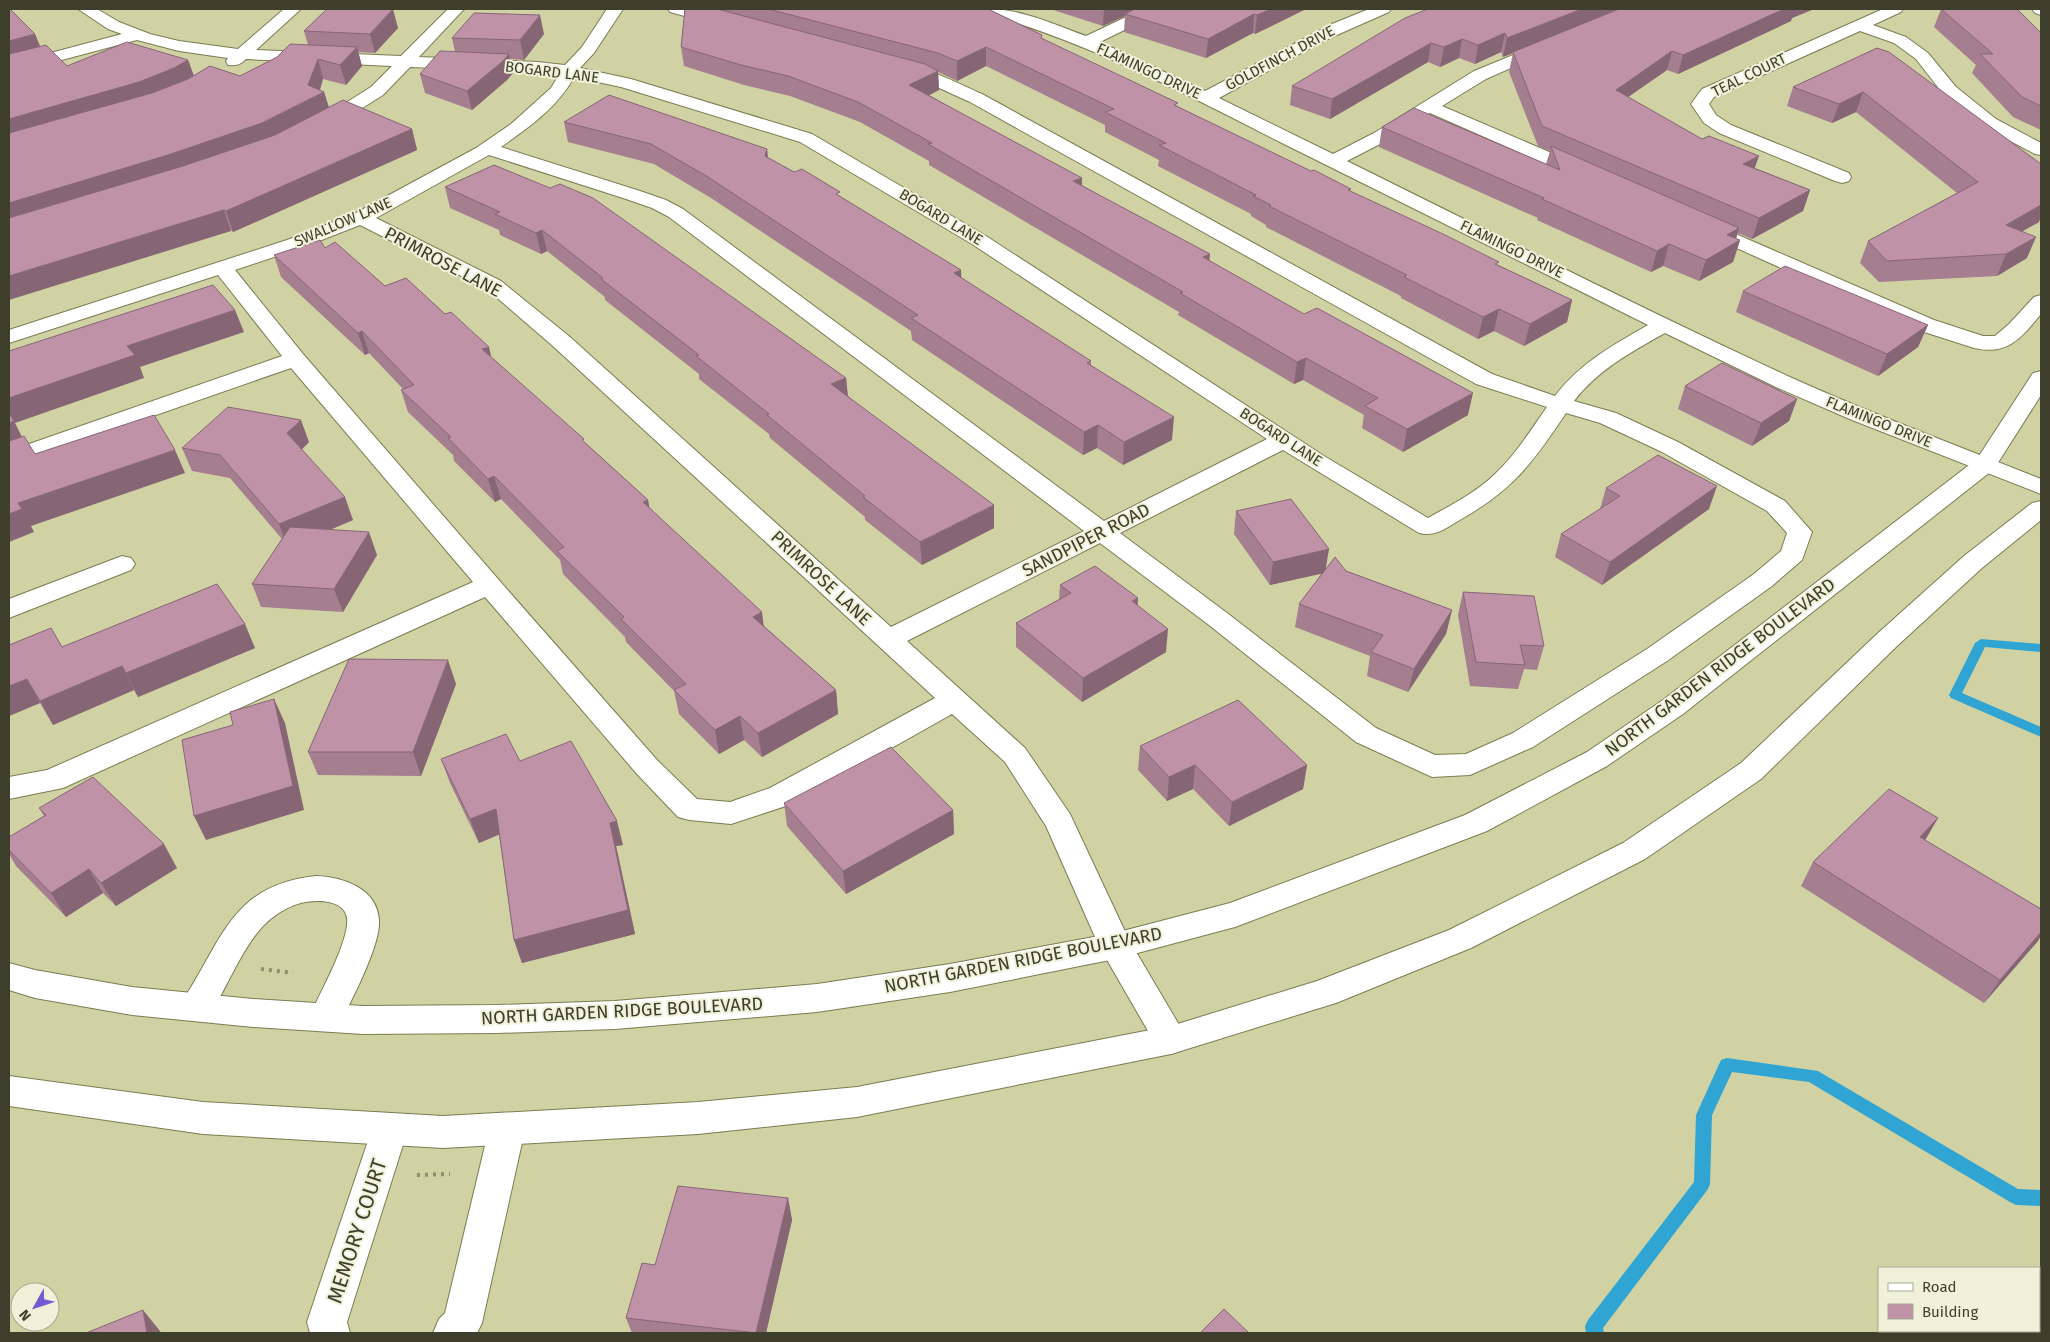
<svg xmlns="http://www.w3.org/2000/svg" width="2050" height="1342" viewBox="0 0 2050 1342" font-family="'Fira Sans',sans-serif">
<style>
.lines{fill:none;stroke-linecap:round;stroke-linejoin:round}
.stream{fill:#30a4d2;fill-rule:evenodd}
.minor-casing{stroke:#7b7c51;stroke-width:2}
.major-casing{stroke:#7b7c51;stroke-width:2}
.path{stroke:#8d8e6c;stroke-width:4;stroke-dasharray:3 5;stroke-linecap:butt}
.minor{fill:#fff;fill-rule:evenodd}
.major{fill:#fff;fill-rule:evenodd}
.wall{fill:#a57e90}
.shaded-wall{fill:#866675}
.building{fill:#c092a7;stroke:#866675}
.labels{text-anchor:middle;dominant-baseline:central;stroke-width:4;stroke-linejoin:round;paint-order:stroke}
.far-street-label{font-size:15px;fill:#3d3e2b;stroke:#eff1d9}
.street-label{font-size:18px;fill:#3d3e2b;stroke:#eff1d9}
.near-street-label{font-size:21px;fill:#3d3e2b;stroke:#eff1d9}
</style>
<rect width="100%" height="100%" fill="#d0d2a3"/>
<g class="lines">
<path class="stream" d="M1981 639 2041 644V652L1985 647 1962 693 2041 727V737L1951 698 1949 695 1975 643Z
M1727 1058 1818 1071 2018 1189 2041 1190V1206L2016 1205 2010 1202 1809 1082 1732 1072 1712 1115 1710 1184 1708 1189 1603 1328 1604 1333H1586L1585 1326 1588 1320 1694 1182 1696 1115 1721 1060Z"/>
<g class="minor-casing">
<path id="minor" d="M78 9H97L119 22 150 34 179 41 238 49 284 9H301L256 50 401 56 448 9H464L419 57 537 62 565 65 582 47 607 9H623L594 53 580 68 631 79 812 134 986 236 1324 456 1428 518C1451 505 1475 493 1494 475 1515 456 1530 431 1547 407L1476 384 970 102 926 82 898 74 896 70 898 66C918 62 963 86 982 94L1492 374 1555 396C1580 363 1613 345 1648 325 1525 264 1403 203 1280 142 1183 93 1085 40 979 12L977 9C1015 6 1051 23 1086 36L1143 9H1163L1161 12 1100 42 1205 91 1332 24 1369 9H1391L1389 12 1321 42 1219 98 1333 154 1374 133 1474 71 1545 42 1551 44 1553 47 1551 50 1486 79 1442 106 1589 169 1591 173 1589 177 1582 179 1575 177 1430 113 1386 141 1347 161C1495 234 1642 309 1792 378 1874 415 1958 446 2041 479V494L1852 420 1778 388 1665 333C1631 352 1598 370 1574 401L1616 413 1678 442 1785 501 1812 532 1802 560 1772 586 1667 661 1533 747 1470 775 1432 777 1356 742 1209 625 1100 543 907 641 1025 748 1070 814 1129 940 1188 1040 1183 1050 1171 1054 1159 1050 1099 946 1046 826 1005 762 952 714 792 804 731 824 689 820 678 817 637 774 485 597 63 788 9 799V777L47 770 473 582 291 368 9 466V451L282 356 218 275 9 343V330L287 240 354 214 476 148 511 124 551 88 559 75 537 72 410 67 383 95 329 129 323 130 317 129 314 125 317 121 371 87 392 66 246 59C240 65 236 66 228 65L226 61 228 58 179 51 137 40 9 74V64L122 34 108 29ZM574 77 621 87 800 142 972 244 1267 439 1104 521 683 209 666 200 640 191 501 147C528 128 558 107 574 77ZM489 155 626 199 652 208 669 217 1084 531 891 627 570 337 501 281 376 218ZM360 225 487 289 554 347 935 698 770 788 730 802 697 799 657 760 498 579 303 354 235 270 301 248ZM1566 413 1600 423 1662 452 1767 511 1787 533 1781 551 1754 574 1647 649 1513 733 1466 754 1435 755 1376 728 1227 613 1120 533 1283 450 1419 533C1434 537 1445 529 1458 521 1513 490 1532 464 1566 413Z
M668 9H693L726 18 728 21 726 24 720 26 670 12Z
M1883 9H1903L1901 12 1873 25 1906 37 1928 53 1956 87 1996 119 2041 143V155L2035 154 1984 127 1944 95 1916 59 1894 43 1860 31 1714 97 1709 104 1716 115 1731 125 1849 173 1851 177 1849 181 1842 183 1835 181 1719 133 1704 123 1691 104 1702 89Z
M2032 9H2041V15L2035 13Z
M1706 221 1934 320 1983 336H1995L2009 324 2034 297 2041 295V314C2022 337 2008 356 1974 348L1918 330 1699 231 1696 227 1699 223Z
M122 556 131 558 135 564 131 570 9 618V599Z
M316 876C343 877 377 888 379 920 381 945 350 1003 338 1027L326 1031 314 1027 309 1017C319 995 350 940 347 918 345 904 329 901 317 901 296 901 278 911 263 926 243 947 225 990 209 1017L197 1021 185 1017 180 1007 185 997C224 936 233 885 316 876Z
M390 1113 403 1118 408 1129 347 1322 350 1333H310L307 1322 372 1129 377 1118Z
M507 1113 520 1118 525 1129 482 1323 477 1333H433L439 1319 445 1313 489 1129 494 1118Z"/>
</g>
<g class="major-casing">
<path id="major" d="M2041 371V395L1994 469 1683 714 1607 766 1487 831 1235 927 1115 959 950 992 817 1012 615 1029 497 1033 363 1034 253 1027 132 1015 35 998 9 990V963L35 970 132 987 253 999 363 1006 497 1005 615 1001 817 984 950 964 1115 933 1230 903 1465 815 1587 752 1663 700 1977 459 2033 373Z
M2041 501V520L1982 568 1897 646 1761 779 1645 859 1471 948 1336 1003 1171 1054 857 1117 698 1134 443 1148 203 1134 9 1106V1076L203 1102 443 1116 698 1102 857 1087 1171 1026 1317 981 1449 930 1623 843 1741 763 1877 634 1964 556 2032 503Z"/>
</g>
<path class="path" d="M261 969 293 973
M417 1175 450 1174"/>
<use href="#minor" class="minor"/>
<use href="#major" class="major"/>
</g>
<path class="wall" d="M685 9H988L1042 35V39L1498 265 1572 300 1567 322 1524 346 1494 331 1478 339 1401 298V296L1266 227V225L1251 216V214L1158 166 1159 160 1105 132V125L986 66 957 81 938 72 939 90 929 95 1209 260 1468 415 1403 452 1362 428 1364 415 1303 380 1294 384 1178 315 1179 312 929 165V161L860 122 790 96 744 85 684 66 681 47Z
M1050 9H1306L1255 34 1253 33 1206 58 1124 32 1125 16 1103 26Z
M1428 9H1814L1792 18 1791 21 1678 74 1667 70 1628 97 1702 139 1755 168 1810 190 1803 211 1752 239 1738 233 1736 239 1740 240 1733 262 1699 281 1663 266 1651 272 1537 220 1538 218 1379 147 1382 127 1546 164 1550 151 1538 146 1509 72 1513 53 1503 57 1501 52 1475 64 1459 58 1440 67 1428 62 1330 119 1290 105 1292 86Z
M1941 9 2041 33V130L2013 117 1972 73 1976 65 1934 27Z
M398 28 375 53 358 52 362 66 346 85 323 79 320 90 324 92 329 107 412 129 417 150 233 232 40 46 67 66 188 60 194 76H240L308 45 304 31Z
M544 34 524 60 510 59 513 73 507 80 472 110 425 93 420 74 455 52 452 38Z
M1877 48 2039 222 2022 231 2027 258 1997 276 1879 282 1860 263 1868 241 1957 193 1856 112 1832 123 1787 106 1793 87Z
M564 122 767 149 768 158 840 196 961 278 1091 361V365L1172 440 1123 465 1097 448 1083 455 912 340 911 331 711 198 654 164 568 142Z
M494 165 846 378 848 396 994 528 922 565 865 520V517L770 438 769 434 699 379V374L605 300V297L547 251 541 254 500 235 499 230 450 208 445 187Z
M325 248 385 286 491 357 648 500 649 507 764 626 836 690 838 714 762 757 744 740 719 754 679 714 674 691 626 642 625 637 563 574 560 560 501 499 495 502 454 461 453 455 408 412 401 390 403 389 369 353 365 355 281 277 274 255Z
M1743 291 1928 325 1918 347 1878 376 1736 312Z
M1685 386 1797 399 1789 421 1752 446 1678 409Z
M309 442 302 449 353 520 330 530 377 555 343 612 261 607 252 584 282 539 230 478 192 471 182 448Z
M1606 488 1709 509 1602 585 1555 557 1561 534 1600 509Z
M1236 511 1326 568 1346 571 1452 610 1446 634 1408 692 1367 676 1370 656 1295 627 1299 604 1322 573 1270 585 1234 534Z
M1060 585 1166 652 1082 702 1016 647V623L1059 600Z
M1463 592 1544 646 1537 670 1524 669 1518 689 1470 686 1458 615Z
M62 647 255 648 138 697 134 690 53 725 40 703 9 716Z
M456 684 421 776 318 775 308 752Z
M1140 746 1307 765 1303 789 1229 826 1193 789 1167 801 1138 770Z
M441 759 520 761 623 845 616 846 635 934 522 963 514 940 499 834 479 843 450 783Z
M784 803 953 810 954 834 846 894 787 826Z
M39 808 177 868 116 906 103 893 66 917 16 866 9 854V837L44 816Z
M1938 818 1925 840 2038 941 1984 1003 1801 886 1813 862Z
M788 1198 792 1220 766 1333H632L626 1318 655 1265Z"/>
<path class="shaded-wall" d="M393 9 398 28 375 53 370 34Z
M1104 9H1139L1125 14V16L1103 26Z
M1271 9H1306L1255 34 1257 15Z
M1582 9H1624L1503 57 1507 38Z
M1784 9H1814L1792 18 1791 21 1678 74 1683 55Z
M1254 14 1253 33 1206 58 1208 39Z
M540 15 544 34 524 60 520 40Z
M1505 33 1501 52 1475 64 1478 45Z
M35 34 43 53 9 62V41Z
M1462 39 1459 58 1440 67 1444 47Z
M1431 43 1428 62 1330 119 1332 99Z
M357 47 362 66 346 85 340 65Z
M986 47V66L957 81V61Z
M1672 51 1667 70 1611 109 1616 90Z
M509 54 513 73 507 80 472 110 467 91Z
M318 59 323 79 318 95 324 92 330 112 268 143 9 227V203L308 85Z
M188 60 195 79 9 141V119Z
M938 71 939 90 910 105 909 85Z
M1863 92 1856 112 1832 123 1839 104Z
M412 129 417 150 233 232 226 211Z
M767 149 769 169 765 156Z
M1759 156 1752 176 1743 164Z
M1082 178V198L1073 181Z
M1810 190 1803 211 1752 239 1759 218Z
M2041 205V217L2039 222 1997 246 2006 225Z
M224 210 231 231 9 300V276Z
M1739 228 1734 244 1740 240 1733 262 1699 281 1706 260 1727 235Z
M542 230 547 251 541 254 536 233Z
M2036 237 2027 258 1997 276 2006 254Z
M1669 244 1663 266 1651 272 1657 251Z
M1210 254 1208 276 1203 257Z
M961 270 962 292 954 273Z
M1572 300 1567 322 1524 346 1530 324Z
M1499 309 1494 331 1478 339 1483 317Z
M235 310 244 332 140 367 144 378 15 423 25 443 9 450V398L127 346Z
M1928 325 1918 347 1878 376 1887 354Z
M362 331 369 353 365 355 358 333Z
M489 347 494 369 482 349Z
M1306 358 1303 380 1294 384 1297 362Z
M846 378 848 400 831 384Z
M1473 393 1468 415 1403 452 1407 429Z
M1797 399 1789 421 1752 446 1761 423Z
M1174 417 1172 440 1123 465 1124 442Z
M301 420 309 442 295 456 287 433Z
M1098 425 1097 448 1083 455 1084 432Z
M175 450 185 473 31 526 34 532 9 542V514L18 503Z
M494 476 501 499 495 502 488 479Z
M1717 486 1709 509 1602 585 1610 562Z
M345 497 353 520 288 547 279 524Z
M648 500 652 523 643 502Z
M994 505V528L922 565 920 542Z
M369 532 377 555 343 612 334 589Z
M1329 549 1325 573 1270 585 1273 562Z
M1138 598 1137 622 1132 601Z
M1452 610 1446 634 1408 692 1414 669Z
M762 612 765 636 753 617Z
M245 624 255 648 138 697 126 673Z
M1168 629 1166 652 1082 702 1083 678Z
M448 660 456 684 421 776 413 752Z
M122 666 134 690 53 725 40 701Z
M27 679 40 703 9 716V686Z
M836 690 838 714 762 757 758 733Z
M274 699 285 723 304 810 206 840 194 816Z
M740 716 744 740 719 754 715 730Z
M1195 765 1193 789 1167 801 1169 777Z
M1307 765 1303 789 1229 826 1232 802Z
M496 809 503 833 479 843 470 819Z
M953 810 954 834 846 894 843 871Z
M1938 818 1924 842 1920 837Z
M617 821 623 845 616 846 635 934 522 963 514 940 610 823Z
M164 844 177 868 116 906 101 883Z
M89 869 103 893 66 917 51 893Z
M2041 932V936L2038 941 1984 1003 2000 980Z
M788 1198 792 1220 766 1333H756Z
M143 1310 160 1331 161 1333H147Z"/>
<path class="building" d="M9 9H10L35 34 9 41Z
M327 9H393L370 34 304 31Z
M685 9H717L925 64 938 71 909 85 1082 178 1073 181 1210 254 1203 257 1304 314 1317 308 1473 393 1407 429 1365 406 1378 398 1306 358 1297 362 1180 293 1183 292 928 144 932 143 858 102 788 76 741 65 681 47Z
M768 9H988L1042 35 1041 38 1178 103 1174 105 1311 171 1314 170 1351 189 1348 190 1443 234 1499 262 1495 264 1572 300 1530 324 1499 309 1483 317 1404 277 1407 275 1269 206 1271 205 1253 196 1256 195 1159 145 1166 143 1105 112 1114 109 986 47 957 61 938 53Z
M1135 9H1271L1257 15 1254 14 1208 39 1125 14Z
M1428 9H1582L1507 38 1505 33 1478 45 1462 39 1444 47 1431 43 1332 99 1292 86 1405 18Z
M1619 9H1784L1683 55 1672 51 1616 90 1702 139 1709 136 1759 156 1743 164 1810 190 1759 218 1542 126 1513 52Z
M1941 9H2017L2041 33V106L2022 97 1980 54H1993Z
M474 13 540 15 520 40 452 38Z
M127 42 188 60 174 68 139 82 9 119V54L46 45 67 66Z
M290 44 357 47 340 65 318 59 308 85 324 92 262 123 168 155 9 203V133L152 93 188 79 210 66 240 76 277 57Z
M1877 48 1889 52 2041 164V205L2006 225 2036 237 2006 254 1887 261 1868 241 1978 182 1863 92 1839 104 1793 87Z
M440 51 509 54 503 61 467 91 420 74Z
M609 95 767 149 765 156 794 172 802 169 840 192 836 194 961 270 954 273 1091 361 1087 363 1174 417 1124 442 1098 425 1084 432 911 318 918 315 708 177 651 144 564 122Z
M343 100 412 129 226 211 224 210 9 276V218L183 166 275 135Z
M1414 108 1560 170 1551 146 1739 228 1727 235 1740 240 1706 260 1669 244 1657 251 1542 199 1544 198 1382 127Z
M494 165 550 188 560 184 593 198 846 378 831 384 994 505 920 542 863 497 865 496 767 415 769 414 696 356 699 355 601 279 603 278 542 230 536 233 495 214 500 212 445 187Z
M320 240 325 248 335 242 385 286 406 278 445 314 451 312 489 347 482 349 584 439 582 440 648 500 643 502 762 612 753 617 836 690 758 733 740 716 715 730 674 690 686 684 621 619 624 617 557 551 564 547 494 476 488 479 448 438 451 437 401 390 414 385 362 331 358 333 274 255Z
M1785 266 1928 325 1887 354 1743 291Z
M213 285 235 310 127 346 135 355 9 398V351Z
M1722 363 1797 399 1761 423 1685 386Z
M228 407 301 420 287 433 345 497 279 524 220 455 182 448Z
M9 413 14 421 9 423Z
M154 415 175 450 18 503 22 509 9 514V441L24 436 35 454Z
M1658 455 1717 486 1610 562 1561 534 1620 496 1606 488Z
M1291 499 1329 549 1273 562 1236 511Z
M290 527 369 532 334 589 252 584Z
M1335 557 1346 571 1452 610 1414 669 1371 652 1383 635 1299 604Z
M1095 566 1138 598 1132 601 1168 629 1083 678 1016 623 1071 593 1060 585Z
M217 584 245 624 126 673 122 666 40 701 27 679 9 686V645L51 628 62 647Z
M1463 592 1534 596 1544 646 1520 645 1525 665 1476 662Z
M349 659 448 660 413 752H308Z
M274 699 293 786 194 816 182 740 233 725 230 712Z
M1238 700 1307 765 1232 802 1195 765 1169 777 1140 746Z
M506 734 520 761 571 741 617 821 610 823 628 910 514 940 496 809 470 819 441 759Z
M891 747 953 810 843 871 784 803Z
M93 777 164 844 101 883 89 869 51 893 9 850V837L46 815 39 808Z
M1889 789 1938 818 1920 837 2041 909V932L2000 980 1813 862Z
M678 1186 788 1198 756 1333 626 1318 642 1263 655 1265Z
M1224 1309 1249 1333H1200Z
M143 1310 147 1333H86Z"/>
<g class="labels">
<g class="far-street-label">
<text transform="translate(1280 58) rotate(-28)">GOLDFINCH DRIVE</text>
<text transform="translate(1149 71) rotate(25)">FLAMINGO DRIVE</text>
<text transform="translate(552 72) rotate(7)">BOGARD LANE</text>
<text transform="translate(1749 75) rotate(-26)">TEAL COURT</text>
<text transform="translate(941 217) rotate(31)">BOGARD LANE</text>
<text transform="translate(343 222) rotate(-23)">SWALLOW LANE</text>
<text transform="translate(1512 249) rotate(26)">FLAMINGO DRIVE</text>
<text transform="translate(1879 422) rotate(22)">FLAMINGO DRIVE</text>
<text transform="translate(1281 437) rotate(33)">BOGARD LANE</text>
</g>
<g class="street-label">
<text transform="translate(443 262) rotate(28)">PRIMROSE LANE</text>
<text transform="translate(1086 540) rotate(-27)">SANDPIPER ROAD</text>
<text transform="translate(821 578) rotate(43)">PRIMROSE LANE</text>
<text transform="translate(1720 667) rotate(-37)">NORTH GARDEN RIDGE BOULEVARD</text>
<text transform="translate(1023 960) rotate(-11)">NORTH GARDEN RIDGE BOULEVARD</text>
<text transform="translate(622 1011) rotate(-3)">NORTH GARDEN RIDGE BOULEVARD</text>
</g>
<g class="near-street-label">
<text transform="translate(357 1231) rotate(-72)">MEMORY COURT</text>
</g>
</g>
<rect width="2050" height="1342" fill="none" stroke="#3d3e2b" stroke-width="20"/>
<rect x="1878" y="1267" width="162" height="65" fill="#eff1d9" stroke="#a8a993"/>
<rect x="1888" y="1283" width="25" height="8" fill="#ffffff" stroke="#a8a993"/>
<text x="1922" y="1292" font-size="15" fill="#3d3e2b">Road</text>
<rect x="1888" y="1304" width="25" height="15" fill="#c092a7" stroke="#a8a993"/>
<text x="1922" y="1317" font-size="15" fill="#3d3e2b">Building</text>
<g transform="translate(35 1307) rotate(230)"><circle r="24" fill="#eff1d9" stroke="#a8a993"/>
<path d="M0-4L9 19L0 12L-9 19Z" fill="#755ad4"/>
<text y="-8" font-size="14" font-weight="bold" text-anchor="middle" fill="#3d3e2b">N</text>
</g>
</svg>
